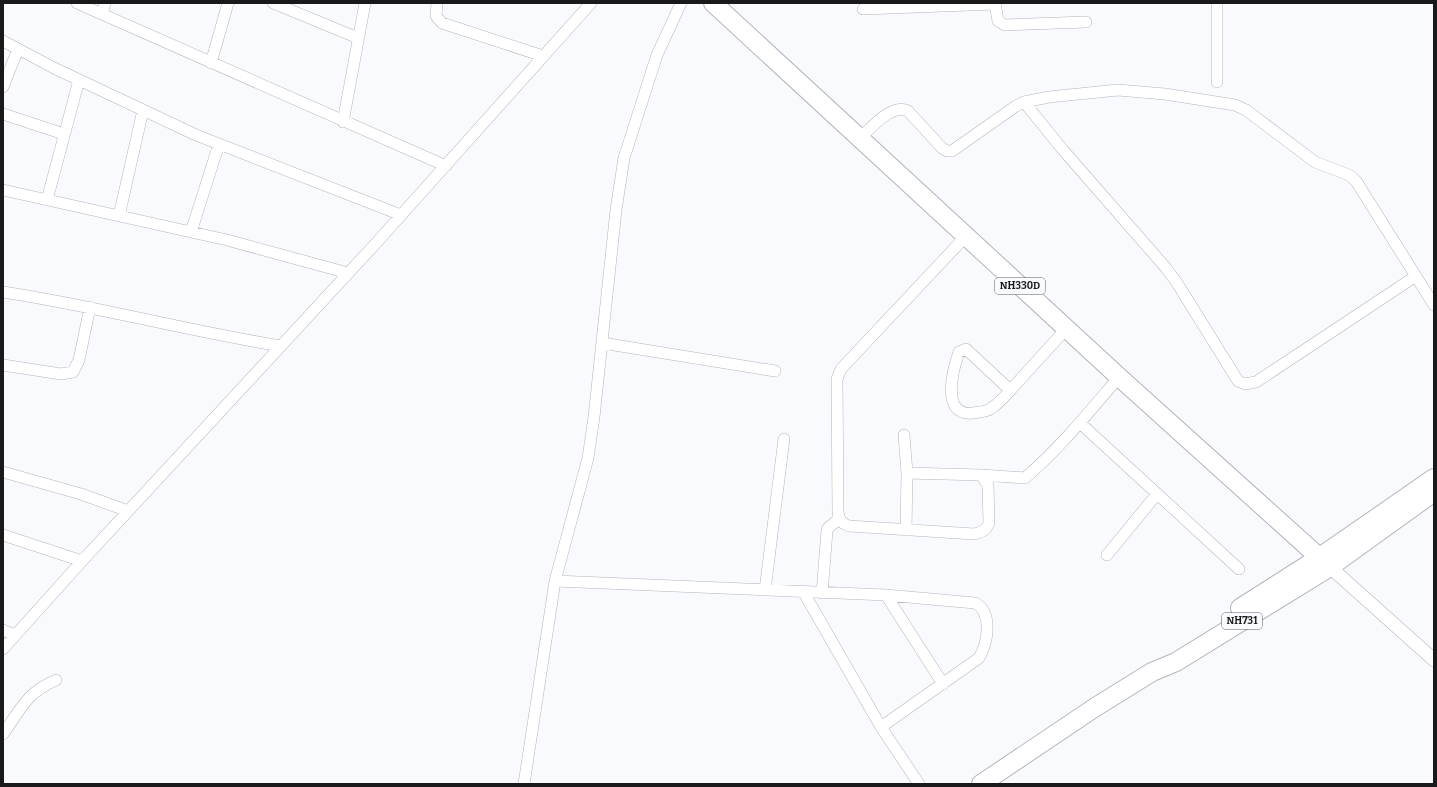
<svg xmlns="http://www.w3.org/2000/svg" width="1437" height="787" viewBox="0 0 1437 787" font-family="Bitter,serif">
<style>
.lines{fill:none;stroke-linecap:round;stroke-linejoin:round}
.minor-casing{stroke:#b2b5bb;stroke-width:12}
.tertiary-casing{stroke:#b2b5bb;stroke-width:14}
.trunk-casing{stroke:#b2b5bb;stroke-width:20}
.minor{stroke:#fff;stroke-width:11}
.tertiary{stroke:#fff;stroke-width:13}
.trunk{stroke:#fff;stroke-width:18}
.labels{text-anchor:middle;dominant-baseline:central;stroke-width:3;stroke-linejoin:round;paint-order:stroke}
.shield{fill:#f8fafe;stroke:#5c5c60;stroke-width:1}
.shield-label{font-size:10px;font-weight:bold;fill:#19191c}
</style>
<rect width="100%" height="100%" fill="#f8fafe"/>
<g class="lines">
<g class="minor-casing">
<path id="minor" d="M77 3 446 166
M273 3 358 38
M437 3 436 16 442 23 543 56
M995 3 998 21 1005 25 1086 22
M1217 3V82
M863 9 995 4
M102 14 105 3
M3 41 54 68 196 135 401 215
M211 63 228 3
M3 87 18 49
M1024 102 1063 150 1166 268 1177 283 1238 381 1245 384 1256 382 1416 276
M3 114 64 134
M343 122 365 3
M859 139C870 129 893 102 908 111L942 148 947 151H952L1016 106 1024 102 1049 97 1118 90 1165 94 1235 105 1246 110 1315 162 1349 175 1356 181 1434 305
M3 190 227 240 348 273
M47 200 79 80
M119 216 143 110
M191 232 219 144
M3 292C96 306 187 331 281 346
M602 343 775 371
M3 365 61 374 73 372 79 360 90 307
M1010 390 966 349 959 352C953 369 940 417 973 413 980 412 988 412 993 407 1002 401 1009 391 1017 383 1033 365 1050 347 1066 329
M1080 423 1239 569
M904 435 907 473 906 530
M3 472 81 494 128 511
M907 473 981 475 988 485 989 523C986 531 982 532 974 534L849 526C841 523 839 520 838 512L837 379 841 369 966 236
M981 475 1025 478C1060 448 1089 412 1119 377
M3 535 82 561
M1107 555 1157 494
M555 581 886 595 975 603C993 612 988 643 979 658L881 727
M765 590 784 439
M804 593 881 727 919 784
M822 593 827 531 828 528 839 519
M886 595 943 684
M3 630 15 635
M3 649 82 561 378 241 591 3
M3 734C21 709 26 693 56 680
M524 784 555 581 588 458 594 417 616 210 624 158 657 55 681 3"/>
</g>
<g class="tertiary-casing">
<path id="tertiary" d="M1330 567 1434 660"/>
</g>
<g class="trunk-casing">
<path id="trunk" d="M713 3 1119 377 1330 567
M1240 608 1320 557 1434 478
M981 784 1094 708 1152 672 1176 662 1330 567 1434 492"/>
</g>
<use href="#minor" class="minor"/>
<use href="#tertiary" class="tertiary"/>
<use href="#trunk" class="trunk"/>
</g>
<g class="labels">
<g class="shield">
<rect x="995" y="278" width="50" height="16" rx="3"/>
<rect x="1222" y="613" width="40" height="16" rx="3"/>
</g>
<g class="shield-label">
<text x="1020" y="286">NH330D</text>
<text x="1242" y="621">NH731</text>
</g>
</g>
<rect width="1437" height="787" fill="none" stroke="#19191c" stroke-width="8"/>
</svg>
